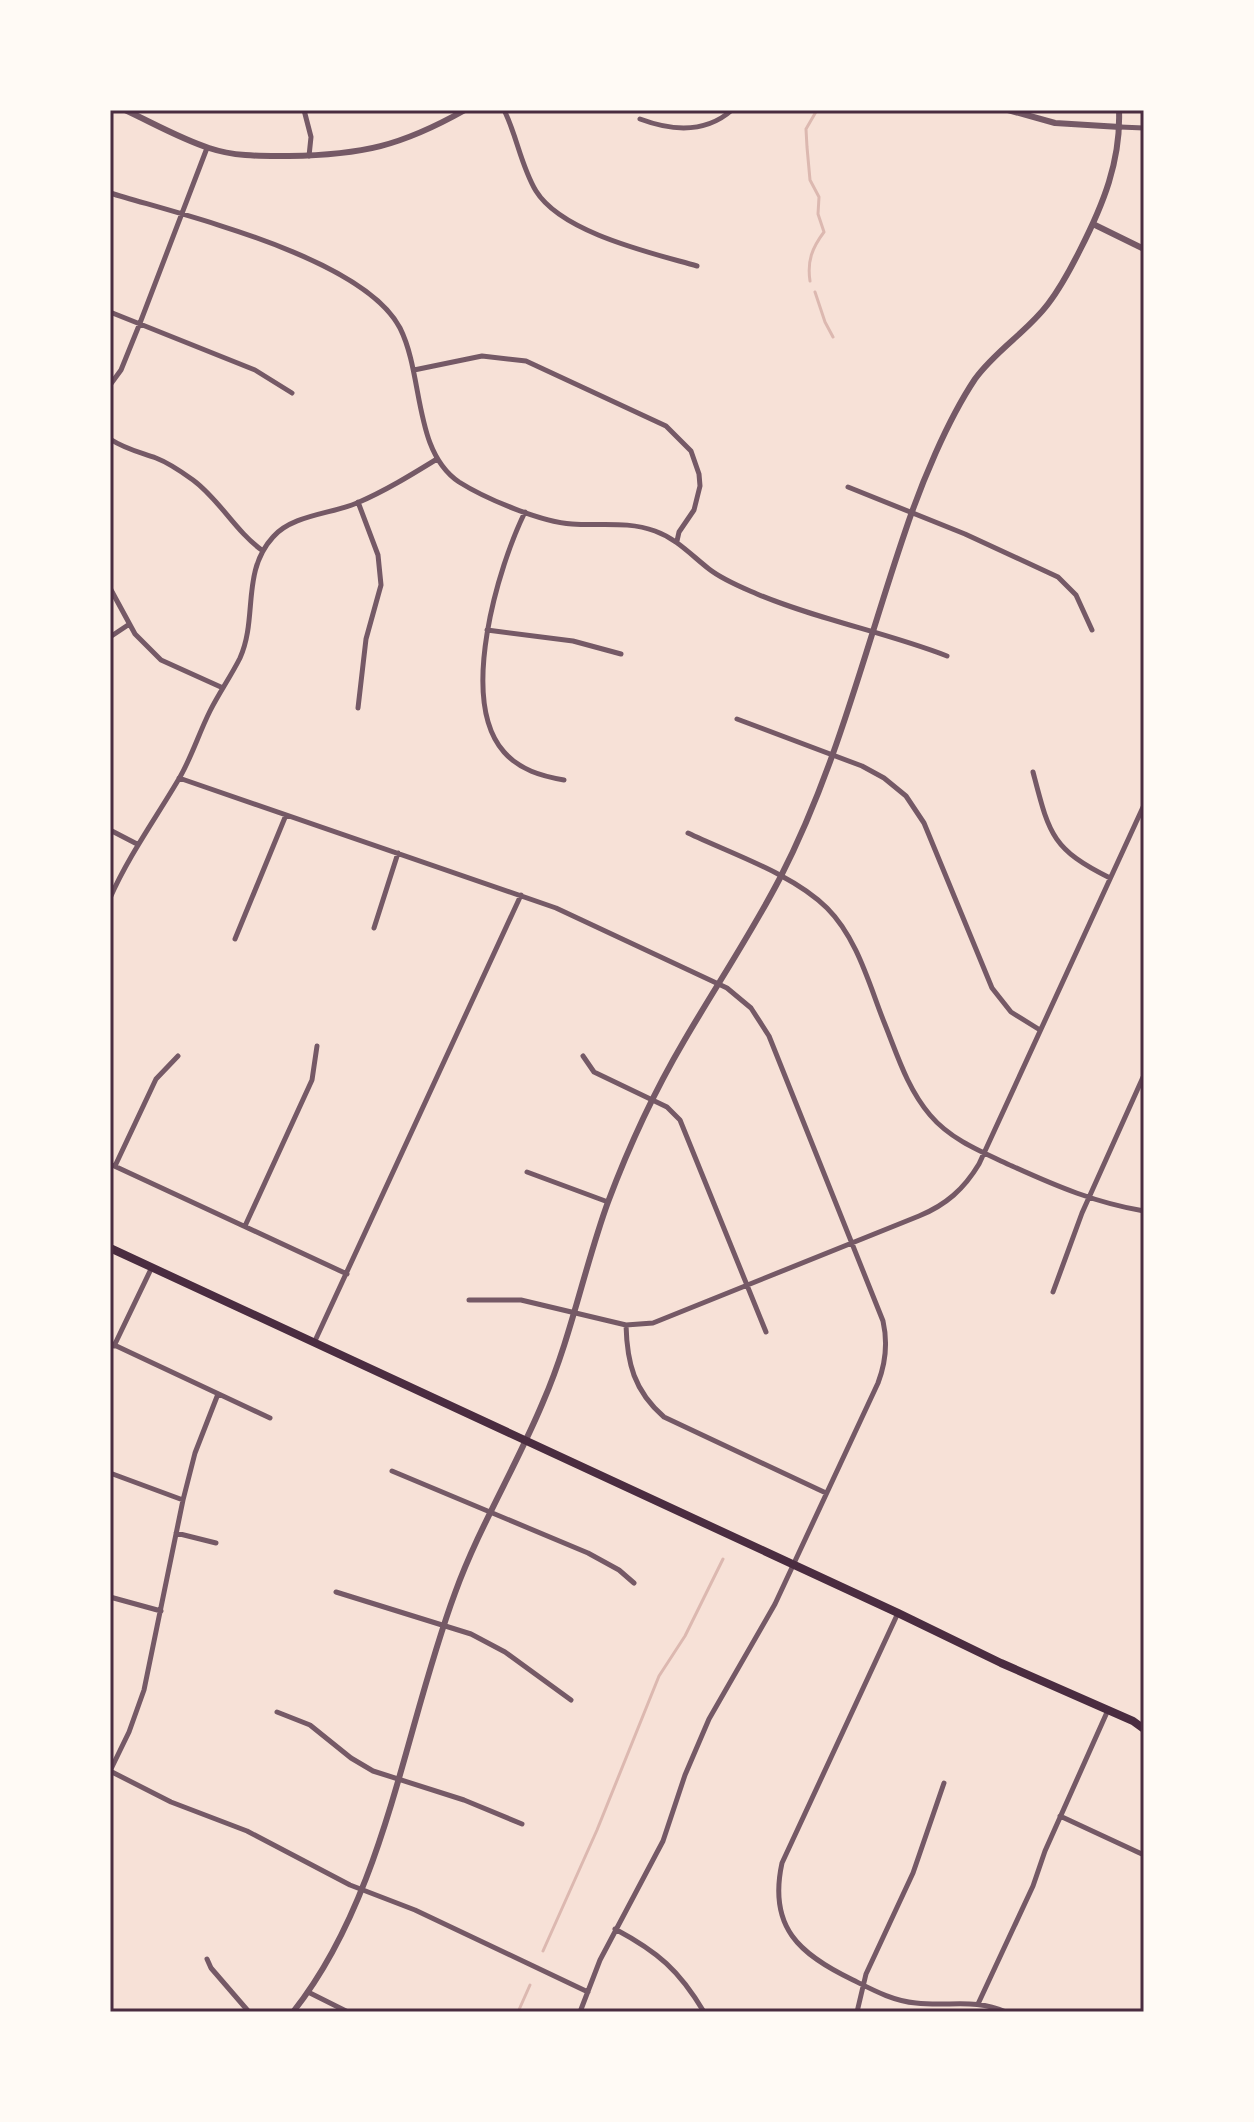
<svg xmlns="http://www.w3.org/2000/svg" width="1254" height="2122" viewBox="0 0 1254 2122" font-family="'Fira Sans',sans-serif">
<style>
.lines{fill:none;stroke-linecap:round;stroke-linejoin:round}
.stream{stroke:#dcb8b0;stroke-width:3}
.minor{stroke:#755966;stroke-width:5}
.tertiary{stroke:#755966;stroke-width:6}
.primary{stroke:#4a2c40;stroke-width:8}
.neatline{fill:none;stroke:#4a2c40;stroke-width:3}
</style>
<rect width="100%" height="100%" fill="#f7e1d7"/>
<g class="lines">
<path class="stream" d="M401 110V111
M810 281C807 261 812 248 824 232L818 214 819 197 810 180 807 147 806 129 817 110
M815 292 825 322 833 337
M543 1951 597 1830 659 1676 685 1636 723 1559
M518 2012 530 1985"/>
<path class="minor" d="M304 110 311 137 309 156
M504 110C517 136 521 166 536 191 562 233 652 253 697 266
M640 119C672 131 706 133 732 110
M1120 127 1144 128
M110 193C185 216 363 257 400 328 424 376 413 451 459 482 486 499 541 522 572 524 601 526 628 521 655 531 677 539 691 555 709 569 723 580 741 587 757 594 819 620 885 632 947 656
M110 312 255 370 292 393
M414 370 482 356 526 361 666 426 691 451 699 474 700 486 694 510 679 532 677 541
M110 385 121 370 140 323 207 148
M110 439C125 449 139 452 156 458 169 463 182 472 193 480 220 500 235 531 263 551
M848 487 965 534 1058 577 1076 595 1092 630
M525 512C498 567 458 700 504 752 520 770 541 776 564 780
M110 588 135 634 161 660 223 688
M487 630 573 641 621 654
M110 637 128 625
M358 708 366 639 381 585 378 555 358 502
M737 719 862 766 884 778 906 796 924 823 992 988 1011 1012 1040 1030
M1033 772C1049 833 1051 849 1110 878
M179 778 556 908 727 988 751 1008 769 1036 883 1321C888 1343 886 1362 878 1383L775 1604 709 1719 685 1775 663 1841 600 1960 580 2012
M110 830 137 844
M688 833C732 854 793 874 827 908 857 938 869 984 884 1022 897 1054 907 1088 930 1115 951 1140 982 1152 1012 1166 1056 1186 1096 1203 1144 1211
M110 898C129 855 156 818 180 777 192 756 199 733 210 711 219 693 231 676 240 658 258 618 241 572 273 537 292 515 331 514 357 503 385 491 411 475 437 459
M374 928 398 853
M235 939 286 815
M583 1056 594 1072 667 1107 680 1120 766 1332
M110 1164 347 1274
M115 1166 156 1079 178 1056
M527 1172 608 1202
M245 1226 312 1080 317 1046
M1053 1292 1082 1213 1144 1075
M469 1300H521L626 1325 653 1323 919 1216C946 1205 964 1189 979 1164L1144 805
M626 1325C627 1363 634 1391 664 1417L826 1493
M110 1343 270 1418
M314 1343 521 895
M114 1346 152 1267
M392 1471 588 1553 619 1570 634 1583
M110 1473 183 1500
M176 1533 216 1543
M336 1592 471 1634 505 1652 571 1700
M110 1597 161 1611
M898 1613 782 1863C768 1927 799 1954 853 1980 873 1990 893 2001 916 2003 949 2007 974 1998 1006 2012
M277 1712 310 1725 351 1758 373 1771 464 1800 522 1824
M110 1771 171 1802 247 1831 350 1885 415 1910 588 1992
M110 1771 129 1732 144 1690 183 1500 195 1453 218 1394
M1060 1816 1144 1855
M615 1929C658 1952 679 1970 704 2012
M207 1959 211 1968 249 2012
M308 1992 348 2012
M978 2004 1033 1886 1045 1851 1108 1710
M857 2012 866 1974 913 1873 944 1783"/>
<path class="tertiary" d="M125 110C153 123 181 139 209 148 236 157 262 156 289 156 362 155 401 146 465 110
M1008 110 1055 123 1120 127
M1093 224 1144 249
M293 2012C385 1896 404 1730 455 1593 479 1527 516 1467 543 1402 571 1338 584 1268 608 1202 629 1146 654 1092 684 1041 716 986 751 934 780 878 837 767 865 649 905 532 921 484 947 421 975 379 996 350 1027 332 1048 304 1061 287 1071 268 1080 250 1103 205 1121 161 1119 110"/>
<path class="primary" d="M110 1248 898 1613 1001 1663 1133 1721 1144 1729"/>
</g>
<rect width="1254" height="2122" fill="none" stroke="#fffaf5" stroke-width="224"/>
<rect x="112" y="112" width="1030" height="1898" class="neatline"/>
</svg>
